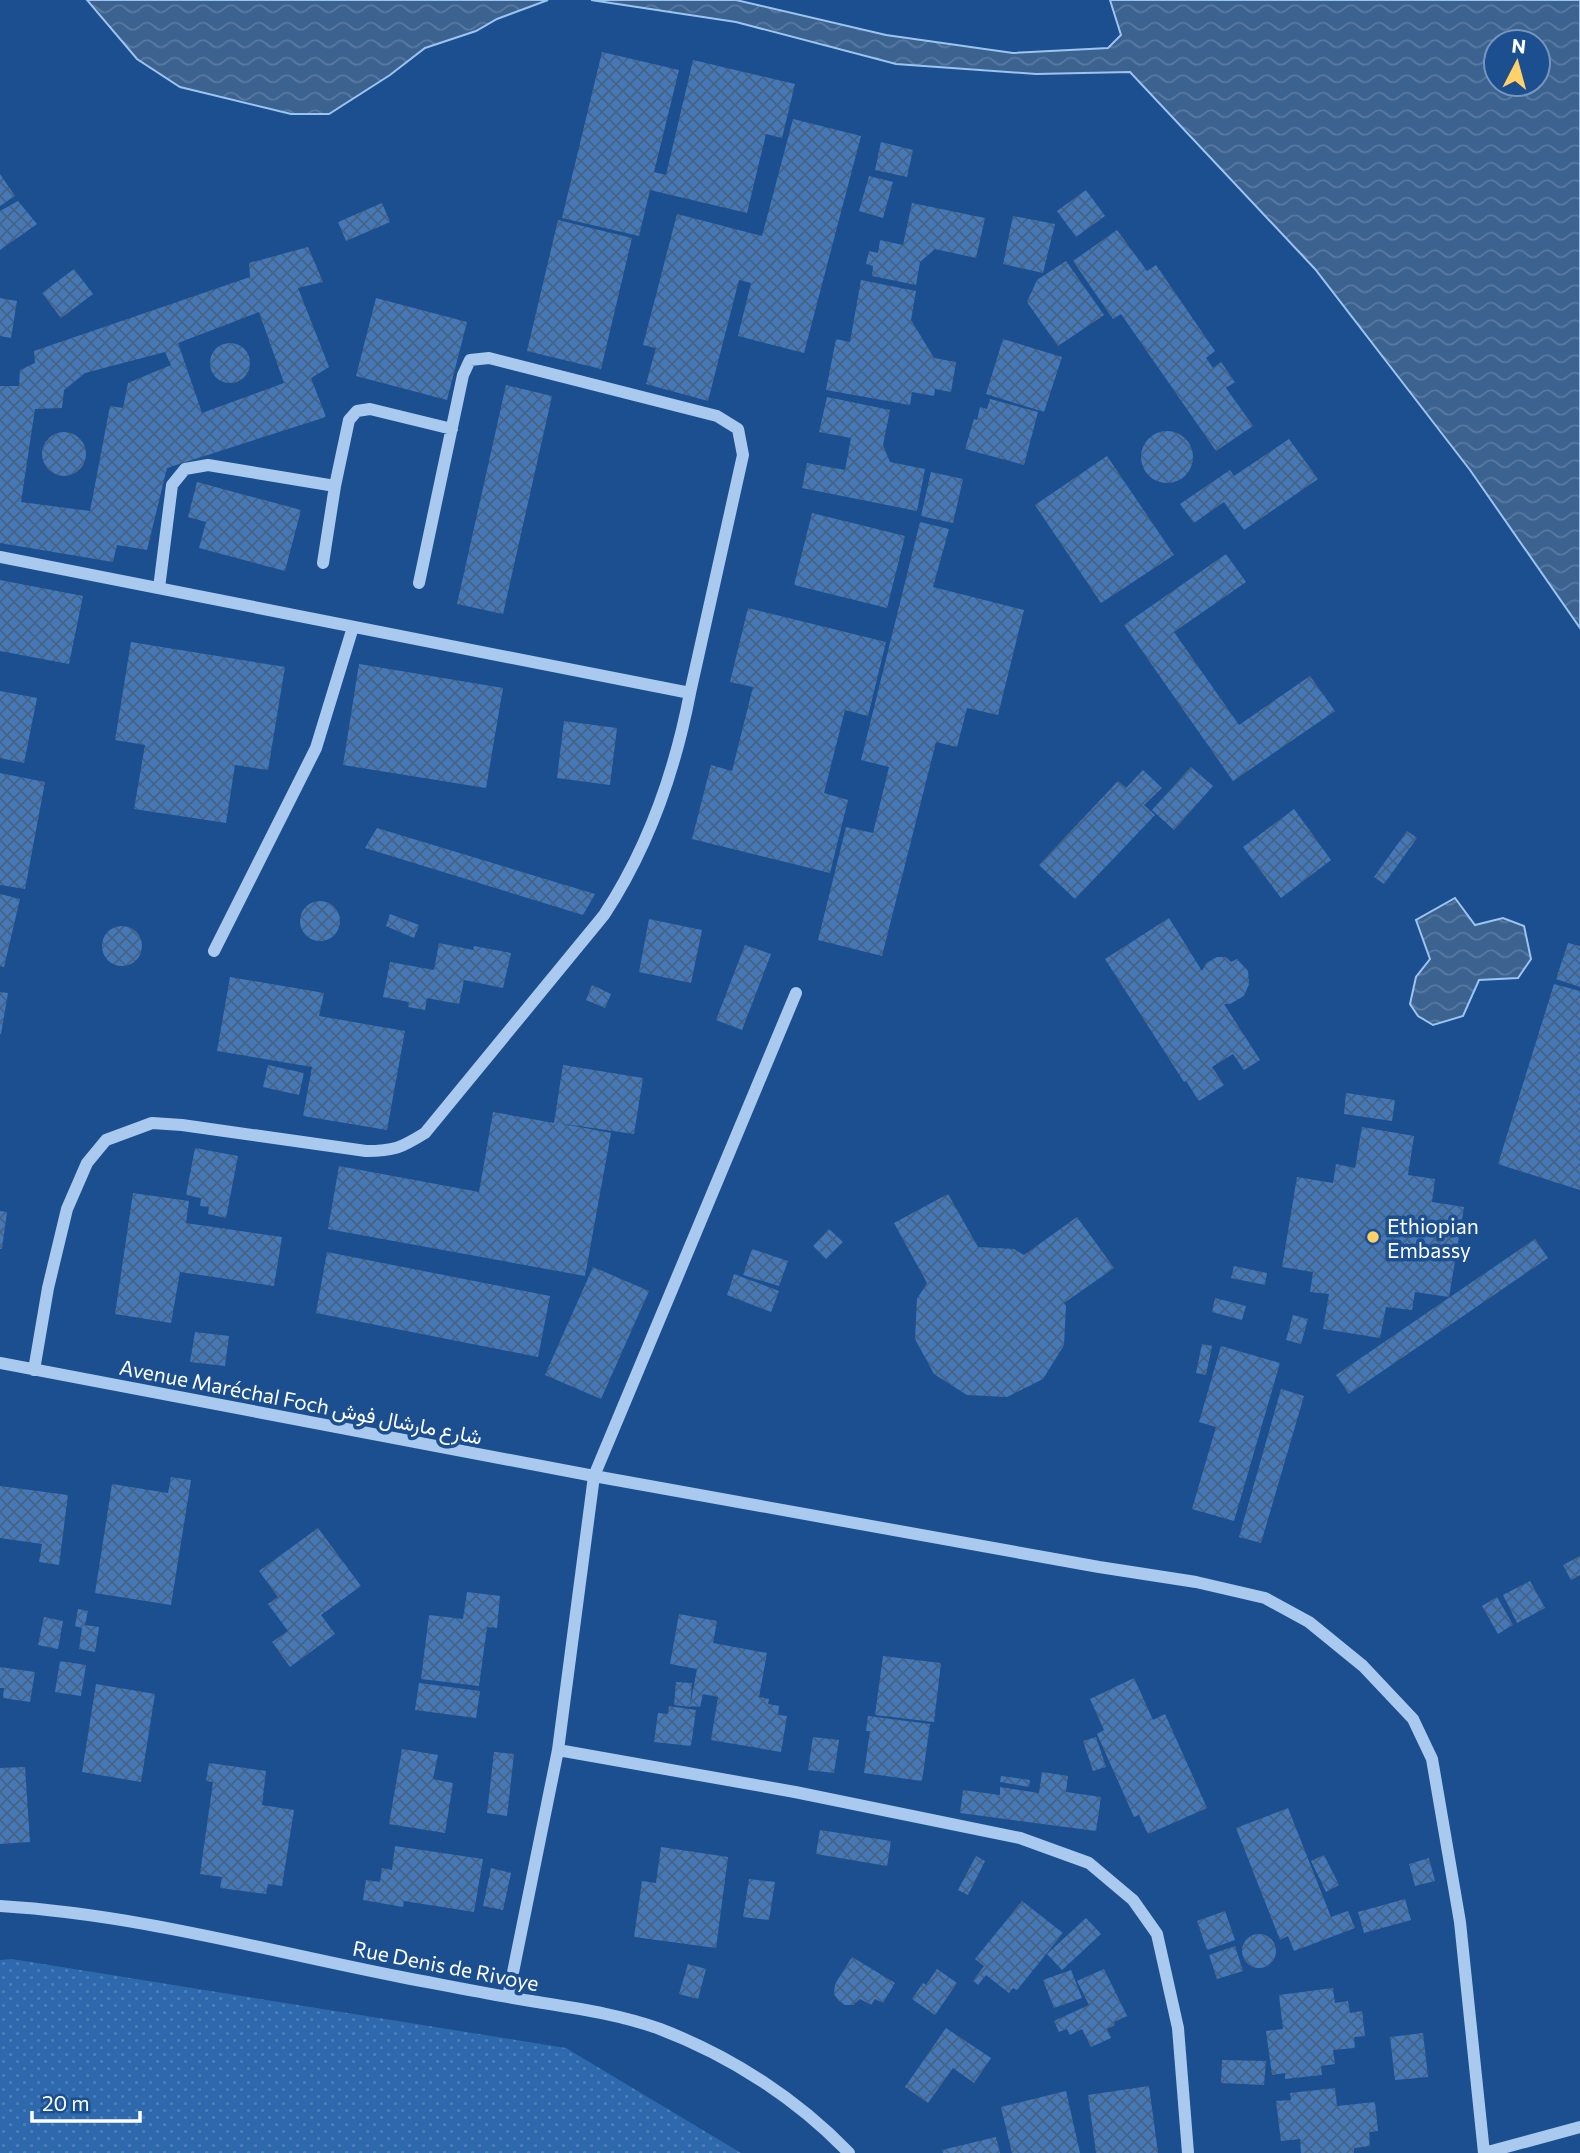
<svg xmlns="http://www.w3.org/2000/svg" width="1580" height="2153" viewBox="0 0 1580 2153" font-family="Commissioner,Vazirmatn,sans-serif">
<style>
.park{fill:url(#park-dots)}
.water{fill:url(#water-waves);stroke:#9cc4f0;stroke-width:2;fill-rule:evenodd}
.building{fill:url(#building-cross-hatch);fill-rule:evenodd}
.lines{fill:none;stroke-linecap:round;stroke-linejoin:round}
.minor{stroke:#a9c9ee;stroke-width:12}
.poi-dot{fill:#ffd166;stroke:#1b4f8f;stroke-width:2.5}
.labels{text-anchor:middle;dominant-baseline:central;stroke-width:7;stroke-linejoin:round;paint-order:stroke}
.poi-label{font-size:21px;fill:#fff;stroke:#1b4f8f;text-anchor:start}
.street-label{font-size:21px;fill:#fff;stroke:#1b4f8f}
</style>
<defs>
<pattern id="park-dots" width="8" height="8" patternUnits="userSpaceOnUse" patternTransform="scale(1.75)"><rect width="8" height="8" fill="#2e69ad"/><path d="M2 2h.1M6 6h.1" fill="none" stroke="#4d80b9" stroke-width="1.8" stroke-linecap="round"/></pattern>
<pattern id="water-waves" width="16" height="10" patternUnits="userSpaceOnUse" patternTransform="scale(1.75)"><rect width="16" height="10" fill="#3c6290"/><path d="M0 5q4-4 8 0t8 0" fill="none" stroke="#597aa1"/></pattern>
<pattern id="building-cross-hatch" width="8" height="8" patternUnits="userSpaceOnUse" patternTransform="scale(1.75)"><rect width="8" height="8" fill="#4478b7"/><path d="M0 0l8 8M0 8l8-8" fill="none" stroke="#486282"/></pattern>
</defs>
<rect width="100%" height="100%" fill="#1b4f8f"/>
<path class="park" d="M12 1959 566 2048 741 2153H0V1960Z"/>
<path class="water" d="M87 0H548L497 19 476 31 425 48 390 75 329 114H291L180 87 137 59Z
M591 0H736L886 35 1013 53 1108 48 1121 35 1110 0H1580V628L1470 470 1315 269 1130 72 1036 74 896 64 736 22ZM1496 42H1538V84H1496Z
M1455 898 1475 925 1503 918 1524 926 1531 959 1518 978 1479 980 1463 1016 1433 1025 1418 1016 1410 1004 1416 977 1430 959 1416 920Z"/>
<path class="building" d="M602 52 679 70 654 172 666 175 693 60 795 84 782 138 766 134 747 213 650 190 639 236 562 218Z
M793 119 861 136 804 353 738 336 751 283 739 280 708 401 646 384 656 348 643 345 677 214 762 236Z
M881 142 913 150 907 177 875 170Z
M0 174 15 196 0 206Z
M869 176 893 182 883 218 859 211Z
M1086 190 1105 216 1076 237 1057 211Z
M18 201 37 224 0 250V211Z
M382 203 390 222 346 241 338 222Z
M912 203 985 218 976 258 935 249 920 262 916 285 872 276 873 266 866 264 869 251 878 253 880 240 903 245Z
M1013 216 1055 224 1043 273 1003 264Z
M558 220 632 238 601 369 527 351Z
M1117 230 1147 271 1156 265 1215 351 1206 358 1213 368 1221 362 1235 382 1226 388 1253 426 1216 451 1121 314 1113 319 1073 261Z
M308 247 323 282 298 288 329 367 311 378 326 417 167 468 147 550 117 545 113 562 0 543V386H19L20 370 35 363 34 351 250 277 249 263ZM259 312 284 383 202 413 178 343ZM165 352 171 365 128 383 123 408 110 406 90 511 21 502 35 409 62 408 64 390 85 373Z
M1066 261 1104 315 1058 346 1027 302 1037 280Z
M74 269 93 294 61 318 42 293Z
M861 280 916 291 911 320 934 358 956 362 951 392 935 389 934 396 912 392 910 405 826 390 836 339 850 342Z
M0 298 17 301 11 338 0 336Z
M376 298 467 322 447 400 356 376Z
M1003 339 1062 357 1044 412 986 394Z
M210 363a20 20 0 1 1 40 0a20 20 0 1 1-40 0Z
M506 385 552 396 503 614 457 604Z
M827 397 890 410 883 445 890 462 925 469 917 511 802 488 807 463 845 470 851 438 819 432Z
M990 399 1038 412 1024 465 965 449 974 419 977 420 980 407 987 409Z
M1141 457a26 26 0 1 1 52 0a26 26 0 1 1-52 0Z
M42 454a22 22 0 1 1 44 0a22 22 0 1 1-44 0Z
M1289 439 1318 479 1244 530 1224 502 1194 523 1180 504 1230 470 1234 476Z
M1107 456 1174 555 1101 603 1035 505Z
M931 472 963 479 953 523 921 516Z
M197 482 301 510 285 571 199 548 206 522 188 517Z
M812 513 905 536 887 608 794 585Z
M920 522 949 529 933 587 1024 610 998 715 967 708 957 747 936 742 882 956 818 940 846 827 873 833 889 767 861 760Z
M1226 554 1246 582 1174 632 1239 725 1310 676 1335 711 1233 781 1124 625Z
M0 580 83 596 69 664 0 651Z
M748 608 886 642 868 716 845 710 824 793 848 800 830 873 692 839 711 765 732 771 753 687 730 682Z
M131 642 285 667 268 770 235 765 226 823 134 809 145 745 115 740Z
M359 664 503 688 486 788 343 765Z
M0 691 37 698 24 763 0 758Z
M564 721 617 728 610 785 557 778Z
M1191 767 1213 786 1174 830 1152 810Z
M1143 770 1162 788 1144 805 1155 815 1075 899 1039 865 1118 781 1126 788Z
M0 773 45 782 25 889 0 885Z
M1294 809 1331 860 1281 898 1243 847Z
M377 828 595 894 583 915 365 848Z
M1407 831 1417 838 1384 884 1374 877Z
M0 894 20 899 4 967 0 966Z
M300 921a20 20 0 1 1 40 0a20 20 0 1 1-40 0Z
M390 914 419 925 414 938 386 926Z
M1169 918 1202 971 1206 963 1217 957H1226L1231 962 1237 959 1248 971 1249 984 1244 996 1230 1004H1224L1260 1060 1244 1070 1233 1054 1212 1067 1224 1085 1199 1101 1186 1081 1184 1082 1105 959Z
M649 919 702 930 691 983 639 972Z
M102 946a20 20 0 1 1 40 0a20 20 0 1 1-40 0Z
M439 943 473 950 474 946 511 953 503 988 464 980 459 1004 427 998 425 1010 408 1007 409 1002 383 997 390 962 434 970Z
M1568 943 1580 946V987L1556 979Z
M745 945 771 954 742 1030 716 1020Z
M230 977 324 993 319 1016 405 1031 387 1130 303 1116 312 1067 217 1051Z
M1554 984 1580 991V1190L1498 1164Z
M592 985 611 994 605 1008 586 1000Z
M0 992 8 993 1 1034H0Z
M268 1065 304 1073 299 1095 263 1087Z
M563 1065 643 1078 634 1134 558 1123 611 1133 585 1276 328 1229 339 1166 479 1192 493 1112 554 1123Z
M1346 1093 1395 1100 1392 1121 1344 1114Z
M1362 1127 1414 1136 1408 1175 1435 1179 1432 1202 1464 1207 1449 1297 1415 1292 1412 1310 1386 1307 1380 1338 1323 1329 1329 1294 1310 1292 1313 1272 1282 1267 1297 1177 1333 1183 1336 1164 1355 1168Z
M195 1148 238 1156 226 1218 208 1214 209 1207 200 1206 201 1198 186 1195Z
M133 1193 189 1201 186 1223 282 1237 274 1286 180 1272 171 1323 115 1314Z
M948 1194 978 1247 1014 1249 1024 1255 1077 1217 1114 1268 1064 1303 1066 1306 1064 1345 1043 1379 1007 1397 967 1395 934 1374 915 1339 917 1299 927 1283 894 1223Z
M0 1211 7 1212 2 1249H0Z
M829 1229 843 1242 826 1259 813 1246Z
M1535 1239 1548 1258 1349 1394 1336 1375Z
M752 1249 788 1261 779 1286 743 1275Z
M327 1252 550 1296 538 1357 316 1313Z
M1234 1266 1267 1273 1265 1285 1231 1278Z
M593 1267 649 1291 601 1399 545 1375Z
M734 1274 779 1291 771 1312 727 1295Z
M1215 1298 1246 1306 1242 1320 1212 1312Z
M1293 1315 1308 1319 1301 1344 1286 1340Z
M195 1332 229 1336 225 1366 190 1362Z
M1202 1344 1212 1346 1206 1375 1196 1373Z
M1221 1346 1280 1363 1234 1521 1192 1509 1216 1427 1199 1422Z
M1281 1389 1304 1396 1261 1543 1239 1537Z
M171 1477 191 1480 171 1605 95 1593 112 1484 168 1493Z
M0 1486 68 1495 59 1565 39 1562 42 1544 0 1538Z
M318 1528 361 1586 321 1615 335 1634 290 1667 272 1642 288 1631 268 1604 278 1597 259 1571Z
M1580 1556V1575L1571 1580 1563 1565Z
M1530 1581 1545 1608 1517 1623 1503 1595Z
M467 1592 500 1596 497 1628 487 1627 479 1686 421 1679 429 1615 463 1619Z
M1497 1597 1513 1625 1498 1634 1482 1606Z
M78 1609 88 1611 85 1625 99 1627 95 1652 79 1649 82 1628 75 1626Z
M679 1614 717 1621 713 1643 767 1653 759 1697 769 1699 768 1704 779 1706 778 1715 787 1716 781 1752 711 1740 718 1697 703 1694 700 1707 690 1706 697 1669 670 1664Z
M44 1617 63 1621 58 1649 38 1645Z
M883 1656 941 1663 934 1722 875 1715Z
M60 1661 86 1665 81 1696 55 1692Z
M0 1667 35 1672 30 1702 3 1698 4 1688H0Z
M1134 1678 1153 1720 1165 1714 1207 1808 1148 1834 1139 1815 1134 1817 1097 1734 1104 1730 1090 1699Z
M676 1682 692 1683 690 1707 674 1705Z
M419 1683 480 1691 476 1718 415 1710Z
M96 1684 155 1694 141 1782 82 1772Z
M669 1706 696 1710 691 1746 654 1742 658 1713 668 1714Z
M868 1716 930 1724 922 1781 864 1773 870 1731H866Z
M813 1737 839 1740 834 1773 808 1770Z
M1096 1737 1106 1767 1093 1771 1083 1741Z
M402 1749 438 1755 433 1779 453 1783 445 1833 389 1824Z
M494 1752 514 1754 507 1816 487 1813Z
M209 1763 266 1771 262 1805 294 1810 282 1886 268 1884 266 1894 220 1888 222 1877 200 1874 213 1782 206 1781Z
M25 1767 30 1842 0 1844V1768Z
M1042 1772 1068 1776 1066 1792 1101 1797 1096 1831 960 1813 963 1790 1000 1795V1787L1039 1793Z
M1001 1776 1030 1780 1029 1787 1000 1782Z
M1288 1808 1331 1917 1348 1911 1355 1928 1294 1951 1288 1936 1280 1940 1236 1828Z
M820 1830 891 1841 887 1866 816 1854Z
M395 1846 483 1859 474 1912 404 1901 403 1907 363 1900 366 1880 380 1882 382 1868 392 1870Z
M661 1847 728 1857 716 1948 634 1937 642 1881 656 1883Z
M1324 1855 1339 1885 1326 1892 1311 1861Z
M976 1856 985 1861 968 1895 958 1890Z
M1429 1858 1435 1881 1415 1886 1409 1864Z
M491 1868 511 1873 503 1910 483 1906Z
M749 1879 775 1882 769 1920 743 1917Z
M1405 1899 1411 1920 1364 1933 1358 1912Z
M1022 1901 1063 1933 1017 1990 1013 1988 1009 1993 986 1975 978 1985 973 1981 984 1966 975 1959Z
M1225 1911 1235 1940 1207 1950 1197 1921Z
M1086 1918 1101 1934 1062 1970 1047 1954Z
M1242 1951a17 17 0 1 1 34 0a17 17 0 1 1-34 0Z
M1235 1946 1243 1971 1217 1979 1209 1955Z
M852 1957 895 1983 883 2003 875 1999 871 2005 860 1999 853 2005H845L839 2001 834 1995 835 1984Z
M688 1964 706 1969 698 1999 679 1994Z
M937 1969 957 1983 935 2015 912 1999 923 1983 926 1985Z
M1104 1969 1127 2016 1114 2022 1115 2025 1107 2029 1111 2038 1091 2047 1082 2029 1070 2035 1067 2029 1059 2032 1054 2021 1089 2005 1077 1981Z
M1071 1970 1082 1998 1054 2008 1043 1980Z
M1333 1988 1335 2003 1348 2001 1350 2013 1362 2011 1365 2036 1354 2037 1355 2048 1333 2050 1335 2064 1321 2066 1322 2075 1285 2079V2073L1272 2075 1266 2031 1283 2029 1279 1995Z
M946 2028 991 2058 974 2083 953 2068 928 2103 905 2087Z
M1423 2033 1428 2077 1395 2080 1390 2037Z
M1222 2060 1266 2061 1264 2085 1221 2083Z
M1149 2086 1158 2153H1096L1088 2095Z
M1335 2088 1337 2106 1375 2102 1378 2131 1369 2132 1370 2146 1354 2148V2153H1301L1300 2139 1281 2141 1276 2101 1291 2100 1290 2093Z
M1066 2091 1080 2153H1012L1001 2107Z
M996 2137 1000 2153H943L942 2150Z"/>
<g class="lines">
<path class="minor" d="M0 557 690 693C675 771 648 848 604 915L425 1133C401 1148 394 1151 366 1151L182 1125 152 1123 106 1140 87 1163 67 1209 48 1288 34 1370
M323 563 335 486 349 420 357 411 370 409 452 429
M419 583 463 375 470 360 489 358 717 416 738 429 743 455 690 693
M159 588 172 485 185 469 208 465 335 486
M214 951 316 748 353 627
M0 1363 594 1476 1099 1567 1196 1582 1265 1598 1309 1622 1363 1666 1413 1719 1432 1759 1460 1922 1484 2153
M558 1750 795 1792 1020 1838 1089 1863 1133 1900 1157 1934 1178 2028 1188 2153
M0 1906C135 1914 268 1951 401 1977 444 1985 488 1994 531 2001 574 2008 619 2014 660 2029 731 2056 797 2099 849 2153
M508 1997 558 1750 594 1476 796 993
M1484 2153 1580 2127"/>
</g>
<circle class="poi-dot" cx="1373" cy="1237" r="7"/>
<g class="labels">
<g class="poi-label">
<text x="1387" y="1225">Ethiopian<tspan x="1387" dy="24">Embassy</tspan></text>
</g>
<g class="street-label">
<text transform="translate(301 1401) rotate(11)">Avenue Maréchal Foch شارع مارشال فوش</text>
<text transform="translate(446 1965) rotate(11)">Rue Denis de Rivoye</text>
</g>
</g>
<g transform="translate(1517 63) rotate(6)"><circle r="33" fill="#1b4f8f" stroke="#7695bc" stroke-width="2"/>
<path d="M0-5L12 26L0 18L-12 26Z" fill="#ffd166"/>
<text y="-10" font-size="19" font-weight="bold" text-anchor="middle" fill="#ffffff">N</text>
</g>
<path d="M32 2111v10h108v-10" fill="none" stroke="#ffffff" stroke-width="3.5"/>
<text x="42" y="2111" font-size="21" fill="#ffffff" stroke="#1b4f8f" stroke-width="5" paint-order="stroke">20 m</text>
</svg>
